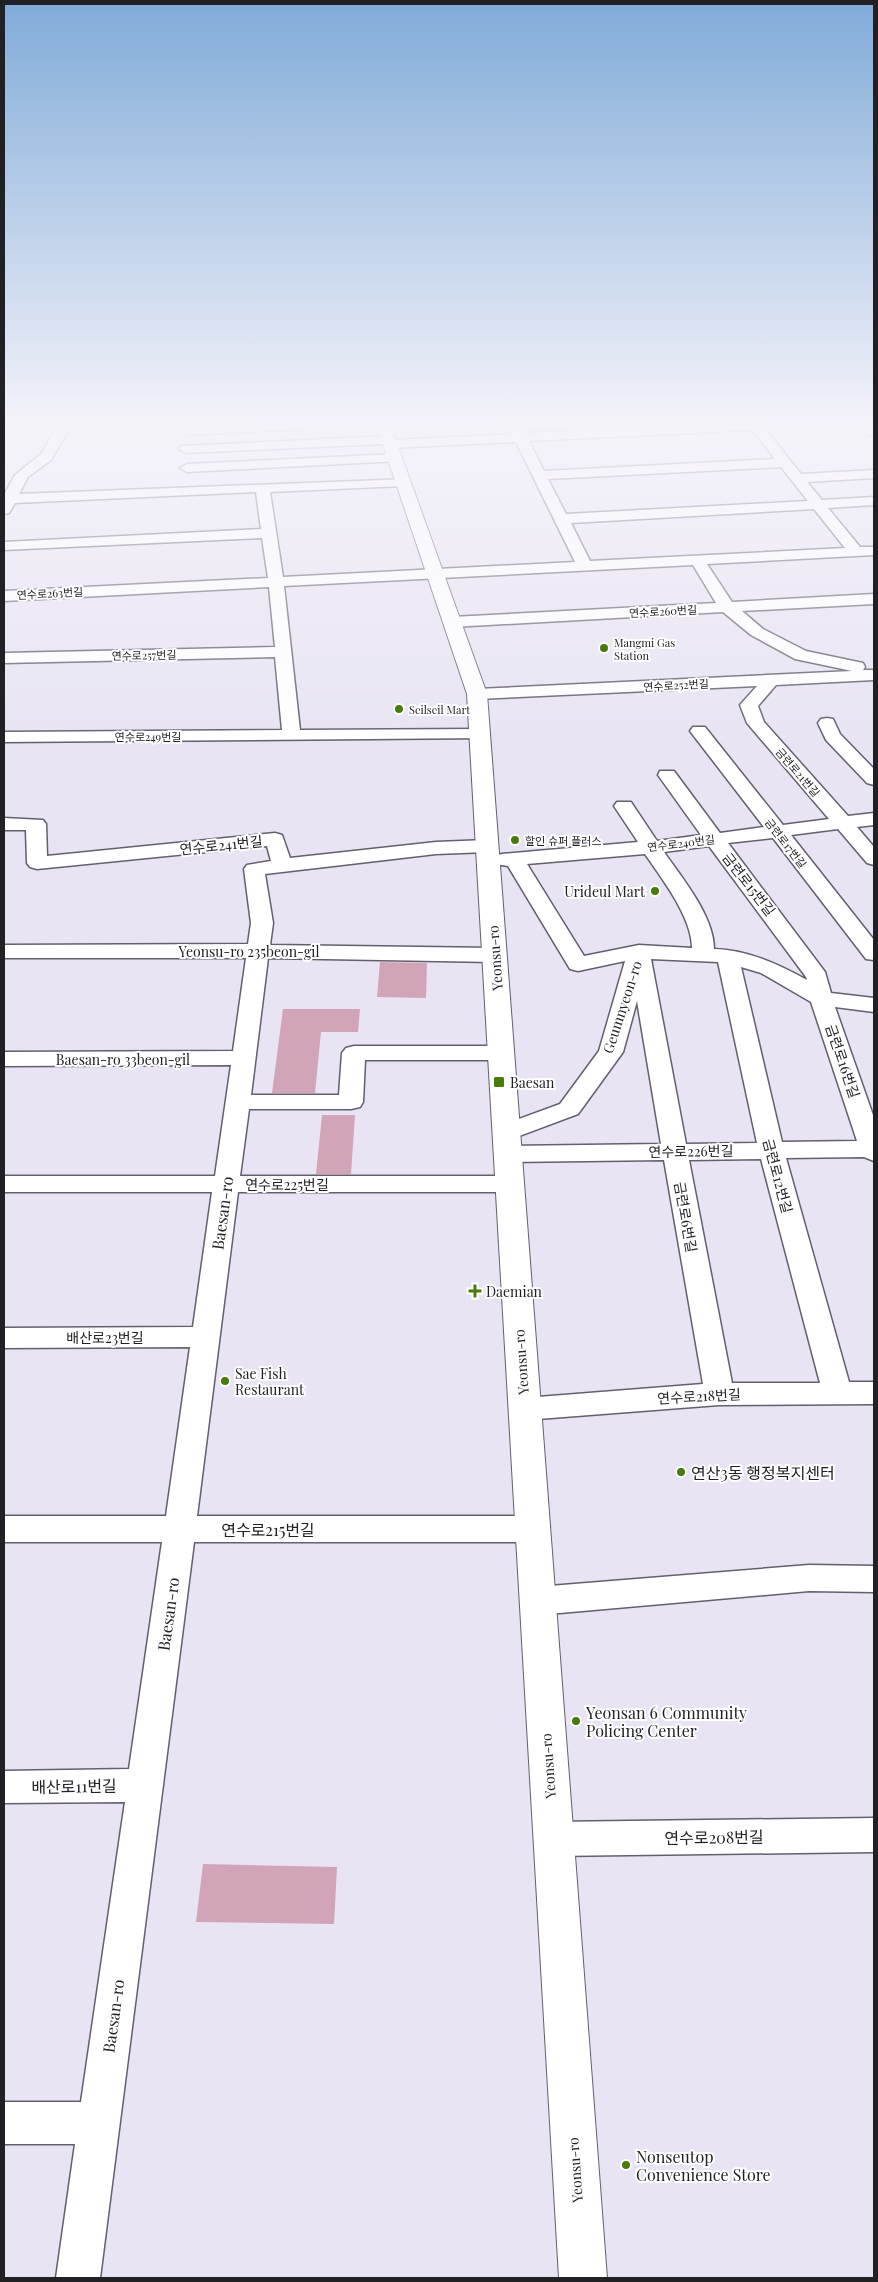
<svg xmlns="http://www.w3.org/2000/svg" width="878" height="2282" viewBox="0 0 878 2282" font-family="'Playfair Display','Noto Sans KR',serif">
<style>
.building{fill:#d1a4b7}
.lines{fill:none;stroke-linecap:round;stroke-linejoin:round}
.minor-casing{stroke:#635f6c;stroke-width:3}
.major-casing{stroke:#635f6c;stroke-width:2}
.minor{fill:#fff;fill-rule:evenodd}
.major{fill:#fff;fill-rule:evenodd}
.poi-dot{fill:#477b0a;stroke:#fff;stroke-width:2}
.labels{text-anchor:middle;dominant-baseline:central;stroke-width:4;stroke-linejoin:round;paint-order:stroke}
.far-street-label{font-size:11px;fill:#212025;stroke:#fff}
.far-poi-label{font-size:11px;fill:#212025;stroke:#fff;text-anchor:start}
.street-label{font-size:14px;fill:#212025;stroke:#fff}
.poi-label{font-size:14px;fill:#212025;stroke:#fff;text-anchor:start}
.near-street-label{font-size:16px;fill:#212025;stroke:#fff}
.near-poi-label{font-size:16px;fill:#212025;stroke:#fff;text-anchor:start}
</style>
<rect width="100%" height="100%" fill="#e8e4f3"/>
<path class="building" d="M380 962 427 963 426 998 377 997Z
M283 1009H360L358 1032H321L315 1093H272Z
M322 1115H355L351 1174H316Z
M203 1864 337 1867 334 1924 196 1922Z"/>
<g class="lines">
<g class="minor-casing">
<path id="minor" d="M59 424H72L51 460 28 477 19 494 408 479 410 482 408 485 403 486 270 492 283 577 575 562 516 442 390 448 384 444 186 453 179 449 181 446 388 436 394 440 513 434 508 424H521L525 433 706 424H799L793 428 765 429 801 474 874 470V478L807 482 822 500 874 497V505L828 508 860 547H874V555L707 564 732 602 874 594V604L742 611 763 629 806 651 863 663 865 667 863 670H874V680L776 685 758 706 764 722 848 816 874 813V825L857 827 874 847V865L867 863 838 829 791 835 874 940V960L866 959 773 838 728 843 825 972 831 993 874 998V1012L835 1007 874 1118V1161L864 1157 786 1158 849 1382H874V1404L719 1405 525 1420 515 1417 510 1409 515 1401 525 1398 703 1384 664 1160 508 1162 499 1160 495 1154 499 1148 508 1146 661 1144 637 1001 623 1052 578 1114 506 1141 497 1139 494 1133 497 1127 560 1104 599 1051 625 961 578 971 570 969 508 866 495 864 492 860 495 856 502 854 638 842 614 806 617 802H631L657 841 701 835 658 775 660 771H674L720 833 764 827 690 731 693 727H705L783 825 829 819 747 723 740 705 757 686 477 699 471 698 468 694 471 690 477 689 852 671 795 659 751 635 723 612 452 627 444 622 452 617 716 603 693 565 284 586 300 730 480 729 486 730 489 734 486 738 4 742V732L282 730 275 657 4 663V653L275 647 269 587 4 601V591L268 578 262 538 4 550V542L261 529 256 492 15 503 9 513 4 514V495L15 475 41 454ZM752 430 775 459 544 471 529 441ZM781 467 808 501 566 514 548 479ZM814 509 845 548 590 561 571 523ZM709 846 806 977 807 980C778 964 748 950 714 949 714 916 682 878 664 852ZM645 854C662 879 692 917 692 948L639 945 584 956 527 864ZM651 959 718 962 757 1143 686 1144ZM741 967 761 973 811 1002 857 1141 782 1142ZM761 1159 820 1383H732L689 1160Z
M240 424H333L327 428 185 435 179 431 185 427Z
M861 424H874V436L869 435Z
M395 454 402 458 400 461 187 472 180 468 187 464Z
M827 718 833 719 840 734 874 769V785L867 783 826 740 818 723 821 719Z
M4 818 43 820 46 824 47 856 275 833 282 835 290 858 436 842 487 840 494 842 497 846 494 850 487 852 436 854 265 874 273 923 270 945 494 948 502 950 505 955 502 960 494 962 268 958 251 1095H339L342 1053 346 1048 354 1046H501L509 1048 513 1053 509 1058 501 1060H365L363 1102 360 1107 351 1109H249L240 1176H510L519 1178 523 1184 519 1190 510 1192H238L197 1516H533L544 1520 549 1529 544 1538 533 1542H194L100 2278H56L75 2144H4V2102H81L125 1802 4 1803V1771L129 1769 162 1542H4V1516H166L190 1347 4 1348V1328L193 1327 212 1192H4V1176H215L231 1065 4 1066V1052L233 1051 246 958H4V945L248 944 251 923 244 869 247 865 271 861 267 846 37 869 30 867 27 863 26 830H4Z
M809 1565 874 1566V1592L809 1591 537 1615 525 1611 521 1601 525 1591 537 1587Z
M874 1818V1852L553 1856 540 1851 535 1839 540 1827 553 1822Z"/>
</g>
<g class="major-casing">
<path id="major" d="M376 424H390L487 694 607 2278H559L467 694Z"/>
</g>
<use href="#minor" class="minor"/>
<use href="#major" class="major"/>
</g>
<linearGradient id="sky" x2="0" y2="1"><stop stop-color="#80abd8"/><stop offset="0.57" stop-color="#f5f3fa"/><stop offset="1" stop-color="#f5f3fa" stop-opacity="0"/></linearGradient>
<rect width="878" height="744" fill="url(#sky)"/>
<g class="poi-dot">
<circle cx="604" cy="648" r="5"/>
<circle cx="399" cy="709" r="5"/>
<circle cx="515" cy="840" r="5"/>
<circle cx="655" cy="891" r="5"/>
<rect x="493" y="1076" width="12" height="12" rx="2.5"/>
<path d="M472.5 1283.5h5v5h5v5h-5v5h-5v-5h-5v-5h5z"/>
<circle cx="225" cy="1381" r="5"/>
<circle cx="681" cy="1472" r="5"/>
<circle cx="576" cy="1721" r="5"/>
<circle cx="626" cy="2165" r="5"/>
</g>
<g class="labels">
<g class="far-street-label">
<text transform="translate(50 593) rotate(-3)">연수로263번길</text>
<text transform="translate(663 611) rotate(-3)">연수로260번길</text>
<text transform="translate(144 655) rotate(-1)">연수로257번길</text>
<text transform="translate(676 685) rotate(-3)">연수로252번길</text>
<text x="148" y="736">연수로249번길</text>
<text transform="translate(798 772) rotate(49)">금련로21번길</text>
<text transform="translate(681 843) rotate(-7)">연수로240번길</text>
<text transform="translate(786 843) rotate(52)">금련로17번길</text>
</g>
<g class="far-poi-label">
<text x="614" y="642">Mangmi Gas<tspan x="614" dy="13">Station</tspan></text>
<text x="409" y="709">Seilseil Mart</text>
<text x="525" y="840">할인 슈퍼 플러스</text>
</g>
<g class="street-label">
<text transform="translate(221 845) rotate(-6)">연수로241번길</text>
<text transform="translate(749 884) rotate(52)">금련로15번길</text>
<text x="249" y="951">Yeonsu-ro 235beon-gil</text>
<text transform="translate(495 958) rotate(-94)">Yeonsu-ro</text>
<text transform="translate(622 1007) rotate(-72)">Geumnyeon-ro</text>
<text x="123" y="1059">Baesan-ro 33beon-gil</text>
<text transform="translate(843 1061) rotate(71)">금련로16번길</text>
<text transform="translate(691 1151) rotate(-1)">연수로226번길</text>
<text transform="translate(778 1176) rotate(75)">금련로12번길</text>
<text x="287" y="1184">연수로225번길</text>
<text transform="translate(686 1217) rotate(80)">금련로6번길</text>
<text x="105" y="1337">배산로23번길</text>
<text transform="translate(521 1362) rotate(-94)">Yeonsu-ro</text>
<text transform="translate(699 1396) rotate(-3)">연수로218번길</text>
<text transform="translate(548 1766) rotate(-94)">Yeonsu-ro</text>
<text transform="translate(575 2170) rotate(-94)">Yeonsu-ro</text>
</g>
<g class="poi-label">
<text x="645" y="891" text-anchor="end">Urideul Mart</text>
<text x="510" y="1082">Baesan</text>
<text x="486" y="1291">Daemian</text>
<text x="235" y="1373">Sae Fish<tspan x="235" dy="16">Restaurant</tspan></text>
</g>
<g class="near-street-label">
<text transform="translate(222 1213) rotate(-82)">Baesan-ro</text>
<text x="268" y="1529">연수로215번길</text>
<text transform="translate(168 1614) rotate(-82)">Baesan-ro</text>
<text transform="translate(74 1786) rotate(-1)">배산로11번길</text>
<text transform="translate(714 1837) rotate(-1)">연수로208번길</text>
<text transform="translate(113 2016) rotate(-82)">Baesan-ro</text>
</g>
<g class="near-poi-label">
<text x="691" y="1472">연산3동 행정복지센터</text>
<text x="586" y="1712">Yeonsan 6 Community<tspan x="586" dy="18">Policing Center</tspan></text>
<text x="636" y="2156">Nonseutop<tspan x="636" dy="18">Convenience Store</tspan></text>
</g>
</g>
<rect width="878" height="2282" fill="none" stroke="#212025" stroke-width="10"/>
</svg>
